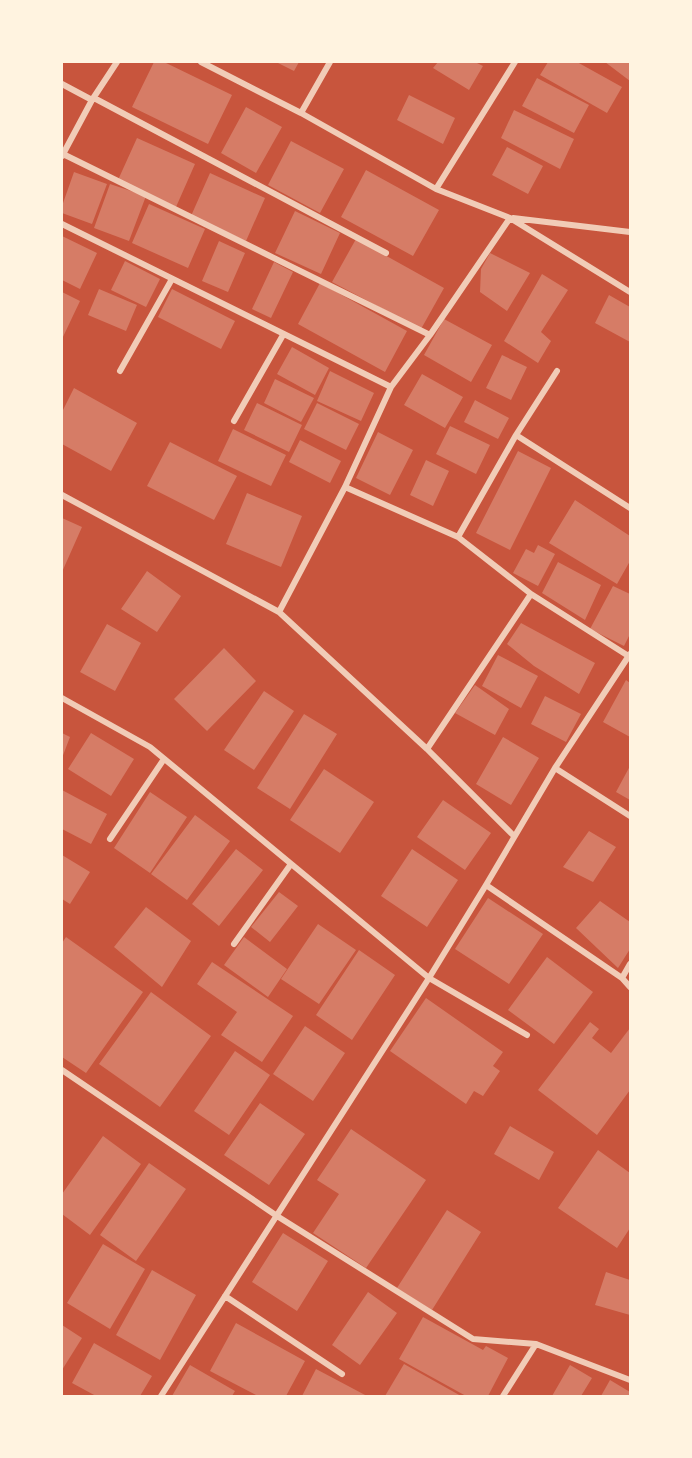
<svg xmlns="http://www.w3.org/2000/svg" width="692" height="1458" viewBox="0 0 692 1458" font-family="Rubik,sans-serif">
<style>
.building{fill:#d67c66}
.lines{fill:none;stroke-linecap:round;stroke-linejoin:round}
.minor{stroke:#f1ccb7;stroke-width:6}
</style>
<rect width="100%" height="100%" fill="#c8553d"/>
<path class="building" d="M154 62H164L232 95 208 144 132 107Z
M276 62H299L294 71Z
M438 62H475L483 66 469 90 433 68Z
M548 62H577L622 87 607 113 540 75Z
M605 62H630V81Z
M537 78 589 105 574 133 522 106Z
M409 95 455 118 443 144 397 120Z
M246 107 282 127 256 173 221 153Z
M514 110 574 139 560 169 501 138Z
M137 138 195 164 176 207 118 180Z
M291 141 344 169 320 213 268 185Z
M507 147 543 166 528 194 492 175Z
M366 170 439 210 413 256 341 217Z
M74 172 107 184 92 224 62 213V206Z
M210 173 265 198 246 241 191 216Z
M110 184 146 196 129 241 94 228Z
M149 204 205 229 188 268 132 243Z
M295 211 340 233 321 274 275 253Z
M62 236 97 253 80 289 62 280Z
M356 239 444 288 421 329 332 282Z
M219 241 245 253 228 292 202 281Z
M490 253 530 273 507 311 480 292 481 269Z
M125 261 160 279 146 307 111 290Z
M274 262 293 272 271 318 252 309Z
M542 274 568 290 541 332 551 341 538 363 504 341Z
M320 283 407 331 385 372 298 324Z
M99 289 137 305 126 331 88 315Z
M172 289 235 321 221 349 158 317Z
M62 292 80 301 62 339Z
M609 295 630 307V342L595 323Z
M444 319 492 345 471 382 424 355Z
M292 347 329 368 315 395 277 374Z
M502 355 527 367 511 400 486 388Z
M330 371 374 393 361 421 317 401Z
M422 374 463 397 445 428 404 405Z
M275 379 314 398 301 422 264 403Z
M74 388 137 423 111 471 62 444V412Z
M475 400 509 418 498 439 464 422Z
M257 403 302 425 289 452 244 430Z
M317 403 359 424 346 450 304 429Z
M450 426 490 445 476 474 436 454Z
M233 429 286 455 271 486 218 461Z
M378 432 413 450 390 495 356 478Z
M300 440 341 461 330 483 289 462Z
M170 442 237 476 214 520 147 486Z
M518 451 551 468 510 550 476 533Z
M426 460 449 471 433 506 410 495Z
M247 493 302 516 281 567 226 544Z
M575 500 630 536V561L617 584 549 543Z
M62 518 82 527 62 572Z
M538 545 555 554 538 586 513 573 526 549 534 553Z
M558 562 601 585 585 620 542 593Z
M147 571 181 596 157 632 121 609Z
M613 586 630 594V634L624 646 590 629Z
M521 623 595 663 579 694 534 666 507 644Z
M107 624 141 643 115 691 80 672Z
M224 648 256 681 207 731 174 699Z
M498 655 538 676 521 708 482 686Z
M626 680 630 683V737L603 722Z
M475 685 509 709 495 735 455 713Z
M264 691 294 711 254 770 224 750Z
M545 696 581 714 566 742 531 724Z
M304 714 337 734 290 809 257 788Z
M62 733 70 737 62 758Z
M91 733 134 759 111 796 68 769Z
M503 737 539 758 511 805 476 784Z
M630 766V800L616 792Z
M324 769 374 802 340 853 290 820Z
M62 790 107 814 91 844 62 829Z
M150 792 187 817 150 873 114 848Z
M443 800 491 833 465 870 417 837Z
M195 815 230 841 187 900 151 874Z
M589 831 616 847 593 882 563 867Z
M236 849 263 870 219 926 192 904Z
M412 849 458 880 427 927 381 896Z
M62 855 90 872 70 904 62 899Z
M279 892 298 906 270 942 251 927Z
M488 898 543 934 509 984 455 949Z
M600 901 630 922V949L618 968 576 928Z
M146 907 191 941 162 987 114 947Z
M318 924 356 950 319 1004 281 979Z
M66 937 143 992 86 1073 62 1057V943Z
M244 937 287 969 268 997 224 965Z
M359 950 395 975 352 1040 316 1015Z
M547 957 593 992 554 1044 508 1010Z
M212 962 293 1016 262 1062 221 1035 237 1012 197 984Z
M151 992 211 1036 160 1107 99 1064Z
M426 998 503 1052 493 1066 500 1071 483 1096 474 1091 466 1104 390 1051Z
M590 1022 599 1029 592 1038 611 1053 630 1028V1090L597 1135 538 1090Z
M305 1026 345 1053 313 1101 273 1074Z
M235 1051 270 1075 229 1135 194 1111Z
M260 1103 305 1134 269 1185 224 1155Z
M510 1126 554 1152 539 1180 494 1154Z
M351 1129 426 1180 366 1268 313 1233 339 1194 317 1180Z
M103 1136 141 1164 90 1235 62 1214V1194Z
M598 1150 630 1173V1228L617 1248 558 1208Z
M149 1163 186 1189 136 1261 100 1235Z
M447 1210 481 1232 432 1310 397 1288Z
M283 1233 328 1261 297 1311 252 1282Z
M103 1244 145 1269 110 1329 67 1303Z
M152 1270 196 1295 160 1360 116 1335Z
M606 1272 630 1280V1315L595 1305Z
M368 1292 397 1313 360 1365 332 1345Z
M423 1317 483 1350 486 1346 508 1358 488 1396H466L399 1359Z
M236 1323 305 1361 286 1396H258L210 1371Z
M62 1325 82 1338 62 1370Z
M94 1343 152 1376 140 1396H96L72 1383Z
M404 1364 461 1396H385Z
M190 1365 235 1391 232 1396H172Z
M570 1365 592 1378 581 1396H552Z
M316 1369 367 1396H302Z
M610 1380 630 1392V1396H601Z"/>
<g class="lines">
<path class="minor" d="M201 62 301 113 436 189 515 62
M62 84 92 100
M94 98 386 253
M301 113 330 62
M63 154 430 335
M62 156 92 100 117 62
M510 218 630 292
M513 218 630 232
M62 224 391 387
M120 371 172 279
M234 421 283 335
M516 435 557 371
M345 487 458 537
M62 495 279 612 345 487 391 387 430 335 510 218 436 189
M630 508 516 435 458 537 531 594 630 657
M279 612 427 749 514 836
M62 698 150 747 429 978 527 1035
M427 749 531 594
M555 768 630 816
M110 839 164 759
M486 885 622 978 630 987
M234 944 291 864
M622 978 630 964
M62 1070 277 1216 473 1339 536 1344
M225 1296 342 1374
M161 1396 429 978 486 885 555 768 630 654
M503 1396 536 1344 630 1380"/>
</g>
<rect width="692" height="1458" fill="none" stroke="#fff3e0" stroke-width="126"/>
</svg>
